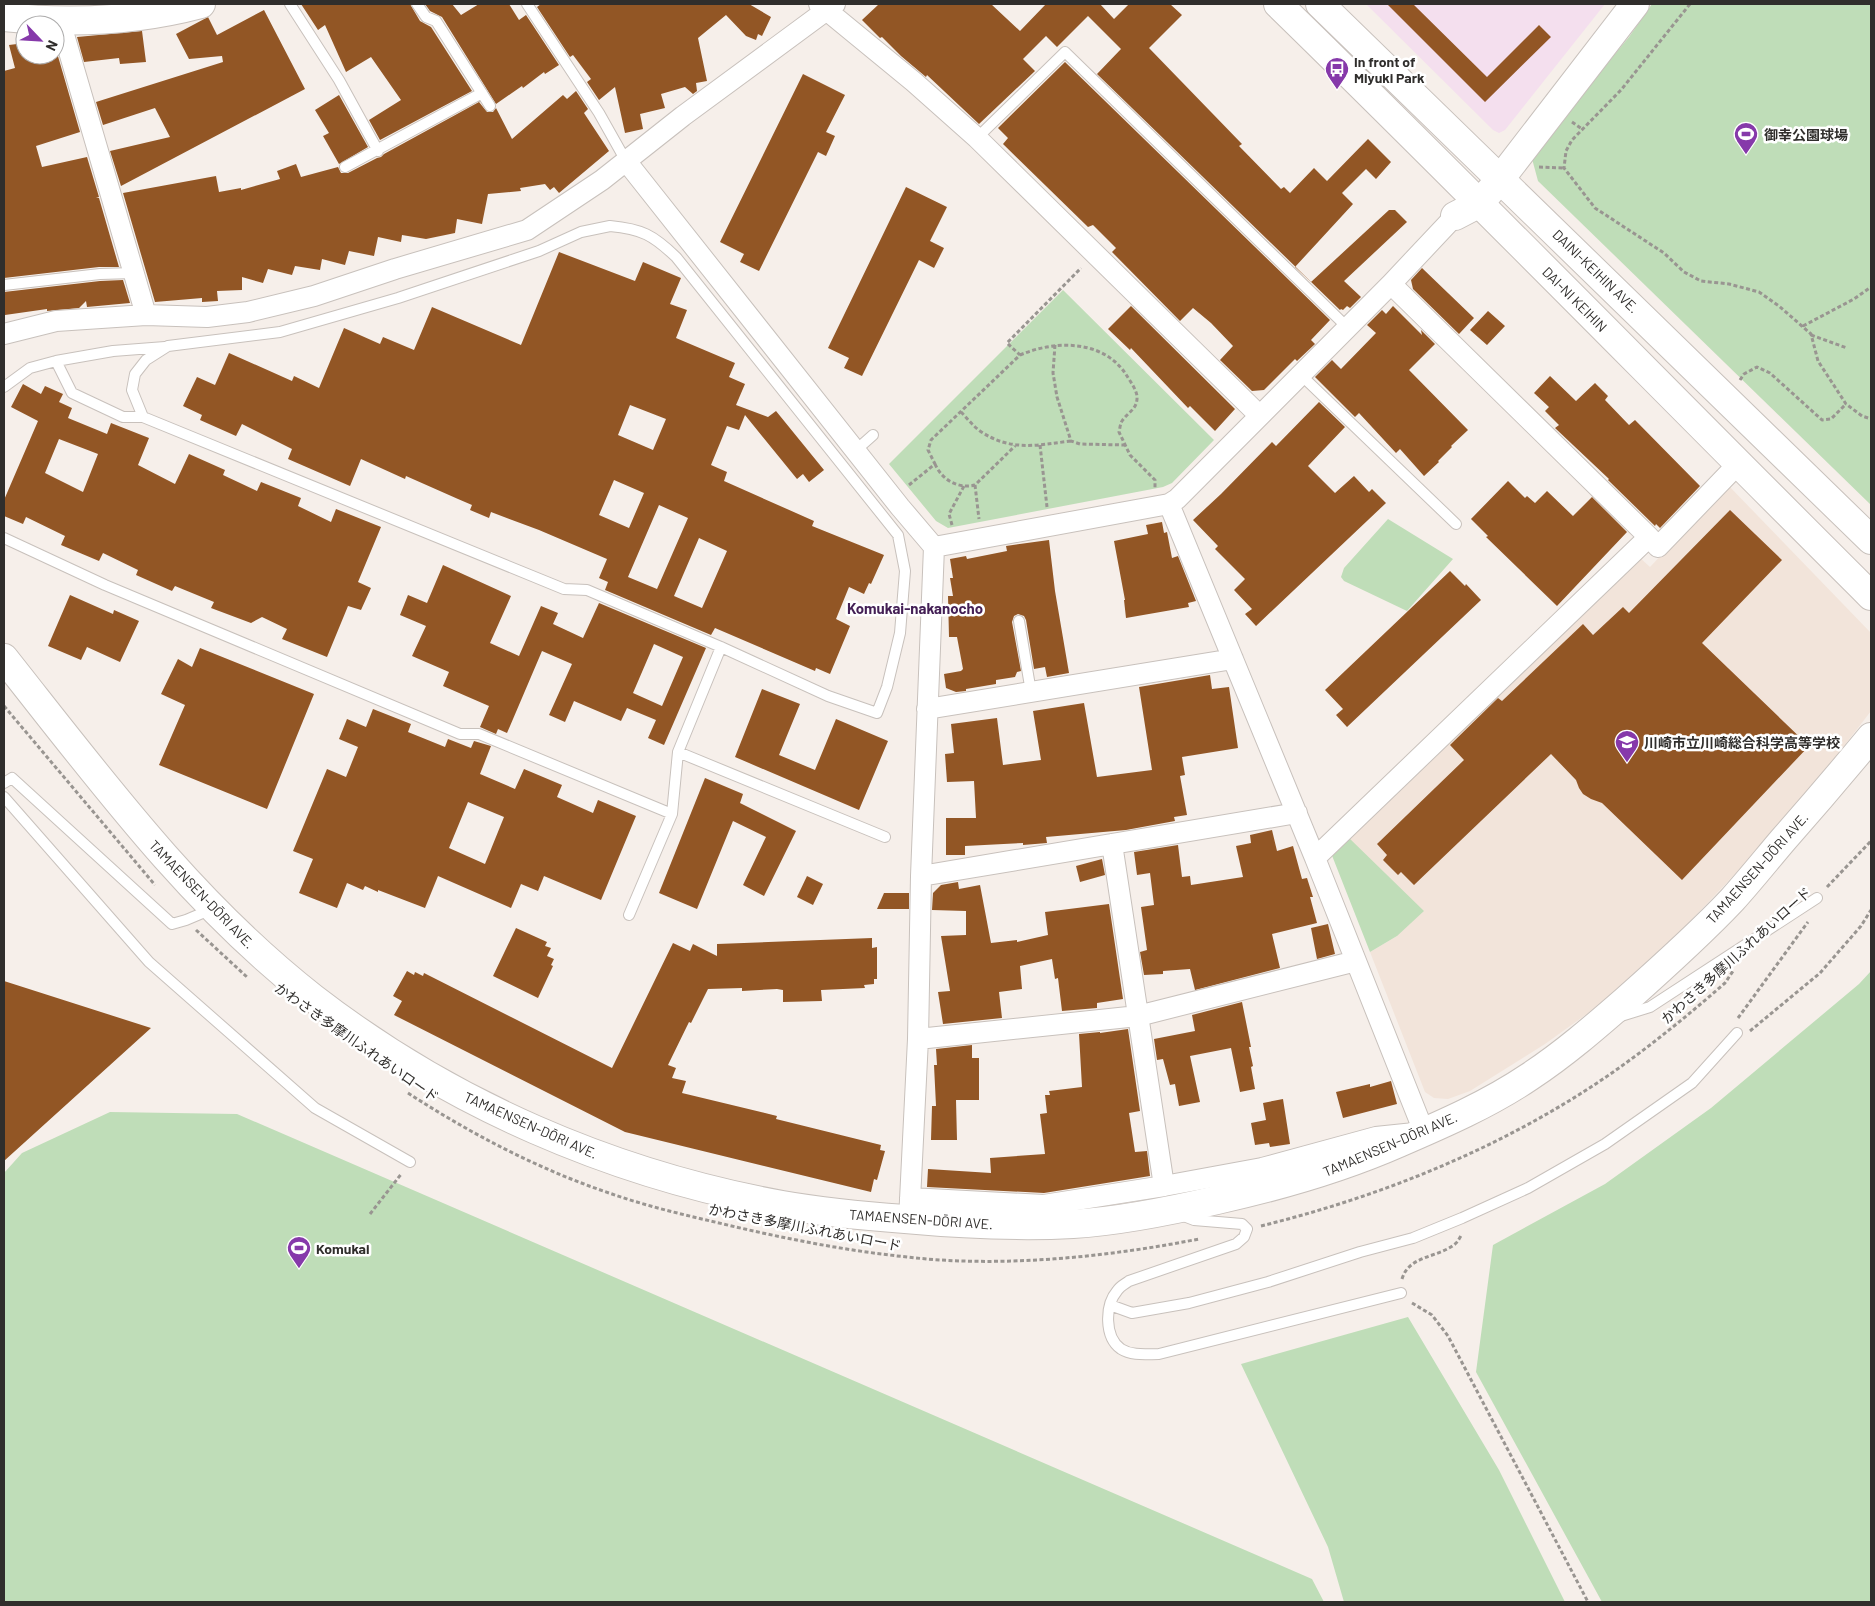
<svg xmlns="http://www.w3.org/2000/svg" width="1875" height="1606" viewBox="0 0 1875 1606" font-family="Barlow,'Noto Sans JP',sans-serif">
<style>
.built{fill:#f2e4da}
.industrial{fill:#f4dfee}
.green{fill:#bfddb8}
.building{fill:#925625;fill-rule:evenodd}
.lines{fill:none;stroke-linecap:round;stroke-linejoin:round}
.lane-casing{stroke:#c8c1bc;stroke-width:12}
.street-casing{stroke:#c8c1bc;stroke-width:22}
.secondary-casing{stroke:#c8c1bc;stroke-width:30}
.primary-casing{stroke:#c8c1bc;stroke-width:30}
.highway-casing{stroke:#c8c1bc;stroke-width:30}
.path{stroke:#999591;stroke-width:3;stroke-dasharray:4 2.5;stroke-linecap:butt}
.lane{stroke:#fff;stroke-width:10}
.street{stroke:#fff;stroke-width:20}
.secondary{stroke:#fff;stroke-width:28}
.primary{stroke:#fff;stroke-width:28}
.highway{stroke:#fff;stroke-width:28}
.labels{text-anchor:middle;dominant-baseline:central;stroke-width:5;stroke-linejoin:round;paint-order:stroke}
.poi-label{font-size:14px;font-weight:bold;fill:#302e2c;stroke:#fff;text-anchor:start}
.street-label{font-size:14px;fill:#302e2c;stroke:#fff}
.neighbourhood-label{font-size:15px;font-weight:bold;fill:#431f55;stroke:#fff}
</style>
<rect width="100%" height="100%" fill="#f6efea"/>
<path class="built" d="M1728 485 1871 633V711L1790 816 1680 932 1616 993 1545 1044 1470 1091 1448 1099 1434 1098 1425 1092 1370 952 1397 936 1347 836 1638 556 1650 567Z"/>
<path class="industrial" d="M1366 4H1605L1505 130 1499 133 1493 130Z"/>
<path class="green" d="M1652 4H1871V505L1538 181 1531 155 1629 37Z
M1063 290 1214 440 1172 483 1163 487 948 528 936 521 889 464Z
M1388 519 1453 559 1407 611 1344 581 1341 577 1344 568Z
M1347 836 1424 911 1397 936 1370 952 1331 853Z
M1871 971V1602H1602L1476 1372 1493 1245 1605 1184 1711 1108 1859 984Z
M110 1112 237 1114 1312 1579 1324 1602H4V1173L22 1153Z
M1408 1317 1499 1470 1565 1602H1344L1328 1547 1241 1364Z"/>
<path class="building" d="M301 4H410L420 21 431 27 472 91 380 140 369 120 401 100 371 57 346 72 325 25 318 30Z
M425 4H452L461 15 479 4H509L519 20 526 15 559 65 545 74 544 72 523 88 522 86 496 104 442 17 430 11Z
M541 4H749L771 17 762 36 758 34 756 40 746 36 726 15 698 38 707 81 696 83 697 91 693 94 685 87 661 94 665 108 640 114 643 129 625 133 615 87 599 100 587 82 591 79 573 55 570 57 537 7Z
M879 4H991L1020 31 1046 4H1100L1114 19 1129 4H1170L1182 15 1149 48 1242 144 1239 146 1281 189 1284 187 1290 193 1314 168 1327 181 1368 139 1391 162 1376 179 1366 169 1342 193 1353 204 1295 267 1311 282 1389 210H1395L1407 222 1344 281 1361 297 1350 308 1347 306 1343 310 1341 309 1340 310 1097 74 1121 49 1088 16 1057 47 1046 36 1023 59 1035 71 979 124 927 75 926 77 901 56 882 37 880 38 862 20Z
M1387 4H1413L1487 77 1539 25 1551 37 1485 102Z
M264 10 305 89 121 186 110 151 170 137 155 108 103 125 96 102 223 62 222 56 189 59 176 34 208 17 217 35Z
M142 31 146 62 120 64 119 58 84 62 77 37Z
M25 43V55H55V46L80 132 36 146 42 167 87 157 99 197 96 198H99L119 267H99L4 278V71L15 68 9 45Z
M1065 62 1330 320 1311 340 1315 344 1297 361 1295 359 1264 390 1252 391 1220 360 1233 346 1211 323 1193 308 1180 321 1112 252 1116 248 1093 225 1088 227 1003 144 1008 138 998 128Z
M803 74 845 95 826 132 835 136 826 156 818 152 759 271 740 262 744 254 720 242Z
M576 91 588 109 584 113 609 151 559 193 554 187 550 190 545 184 520 188 521 191 488 194 482 224 457 219 455 233 426 239 402 235 401 242 378 237 374 256 349 251 345 265 322 259 320 270 295 266 292 275 268 269 263 283 242 277V290L217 291 218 301 202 302V298L155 302 123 193 216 176 219 192 241 188V190L280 179 277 171 296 164 301 177 338 167 341 173H348L377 158 381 157 384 154 479 102 487 112H493L496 108 512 139 563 95 567 99Z
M339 95 368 147 339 164 323 136 329 133 315 110Z
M906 187 947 207 930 241 944 248 934 268 919 260 862 376 844 368 849 358 828 348Z
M559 252 635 281 643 262 681 278 670 304 687 310 676 338 735 363 729 377 745 384 736 405 768 417 776 411 824 470 809 482 803 474 797 479 745 415 739 430 727 426 711 465 727 472 724 481 814 521 812 526 884 555 871 584 869 583 864 594 849 587 836 619 850 626 830 674 816 668 815 671 715 628 711 635 605 590 608 582 599 578 607 559 539 530 491 512 489 518 470 510 472 505 458 499 406 476 405 479 361 459 350 486 288 459 292 449 242 424 236 436 200 420 202 415 183 406 197 377 215 385 229 353 292 381 294 376 319 388 344 328 380 344 383 337 414 350 432 307 521 345ZM630 405 666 419 653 450 618 435ZM614 480 644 493 629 528 599 515ZM659 505 688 518 657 589 628 577ZM699 538 727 551 702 608 674 596Z
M1422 268 1474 318 1459 334 1413 289 1411 280Z
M123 280 130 303 87 307 86 301 79 308 47 311V309L5 315 4 292 100 281Z
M1131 306 1235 409 1215 431 1190 406 1188 408 1131 348 1130 350 1108 329Z
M1393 306 1422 335 1421 330 1435 344 1409 370 1468 430 1451 446 1452 447 1438 461 1439 462 1424 476 1400 449 1396 453 1359 413 1355 417 1315 377 1332 360 1341 369 1376 333 1367 325 1382 310 1386 314Z
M1488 311 1505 326 1487 345 1470 330Z
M1550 376 1576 401 1595 383 1608 396 1605 400 1629 425 1635 420 1700 486 1660 528 1656 524 1655 526 1608 480 1609 479 1555 428 1559 425 1545 411 1549 407 1534 393Z
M23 384 41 394 45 386 63 394 59 402 72 408 68 418 107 434 111 423 149 438 138 465 175 484 189 454 225 470 223 475 257 491 261 482 301 498 298 506 331 522 336 509 381 527 358 582 371 588 361 610 348 606 327 657 282 639 287 629 262 617 251 623 211 608 214 602 175 586 172 591 136 575 138 570 103 553 99 561 61 545 65 536 26 517 23 524 4 516V500L38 421 11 407ZM59 439 98 454 83 492 45 473Z
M1319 402 1345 427 1308 466 1335 493 1354 476 1369 492 1372 489 1386 503 1256 626 1245 614 1252 609 1234 590 1245 579 1215 549 1218 546 1193 520 1221 494 1272 442 1276 446Z
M1508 481 1525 498 1527 496 1535 503 1547 491 1573 516 1592 497 1627 532 1557 606 1486 537 1488 536 1471 519Z
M1730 510 1782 560 1702 643 1809 746 1682 880 1602 803 1591 799 1583 794 1579 788 1576 780 1551 754 1414 885 1401 872 1398 875 1383 860 1387 855 1377 844 1464 760 1450 745 1498 698 1502 701 1583 624 1593 635 1623 607 1629 613Z
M1162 522 1164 533 1167 532 1172 558 1178 556 1196 601 1188 603 1189 607 1126 618 1124 600H1125L1114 541 1148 534 1146 525Z
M1049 540 1055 591 1069 673 1047 677 1045 667 1034 669 1026 620 1024 616 1018 614 1014 616 1012 622 1021 671 1017 672 1015 677 996 680V684L966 689V691L956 692 946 688 944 674 961 671 963 669 957 637H949L948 596H953L950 578H953L950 559 966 556 967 559 1007 551 1006 546Z
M443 565 511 596 490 643 519 656 541 606 558 613 553 624 583 638 599 603 706 648 664 745 648 738 656 720 627 708 621 721 574 701 565 722 549 715 572 664 542 651 507 733 498 729 496 734 480 727 489 706 443 686 449 672 412 656 426 626 400 615 408 595 427 603ZM654 644 683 657 662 706 633 693Z
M1450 571 1465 586 1466 584 1481 600 1347 727 1336 715 1343 709 1325 690Z
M70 595 113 614 114 610 139 621 120 662 87 647 81 660 48 646Z
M200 648 314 694 267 809 159 765 185 705 161 694 178 659 192 667Z
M1210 675 1212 689 1229 687 1238 748 1182 757 1185 775 1180 776 1187 815 1174 817 1175 821 1126 830 1046 837 1047 843 1023 845V843L965 846V855H946V818H976L974 781 947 782 945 754 954 753 951 724 997 718 1003 765 1041 760 1033 711 1084 703 1097 777 1152 770 1139 687Z
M762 689 800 704 779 755 815 770 836 719 888 741 859 810 735 757Z
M373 709 411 724 408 732 445 747 448 739 471 748 474 741 491 746 480 774 515 789 524 769 562 785 557 797 593 813 598 800 636 816 601 900 544 876 538 891 521 884 511 908 438 876 425 908 378 890V892L365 886 363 890 347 883 337 908 299 893 313 859 293 851 327 769 346 777 358 747 339 739 347 719 366 727ZM468 802 504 817 485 864 449 848Z
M705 778 743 794 740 803 796 831 764 896 743 885 766 837 733 821 697 909 659 893Z
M1272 830 1277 851 1293 846 1302 879 1307 878 1313 897H1310L1317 923 1272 934 1280 968 1195 990 1190 969 1163 971V974L1144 975 1140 952 1147 950 1141 907 1154 905 1150 873 1137 875 1134 852 1178 845 1182 877 1190 876 1191 885 1243 877 1236 846 1251 843 1250 835Z
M1102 859 1105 875 1080 882 1076 866Z
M807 876 823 884 813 905 797 897Z
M958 882 959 889 980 885 991 943 1017 940V942L1048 935 1045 912 1109 904 1123 999 1097 1003V1008L1062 1011 1058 978 1055 979 1052 959 1020 966 1022 989 999 992 1002 1018 943 1024 938 992 950 991 941 936 966 935V911L932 910 933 893 941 885Z
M884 893H909V909H877Z
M1328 924 1335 954 1317 959 1311 928Z
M516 928 547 942 545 946 551 948 547 956 554 959 551 965 553 966 538 998 493 976Z
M872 938V948L877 947V979H874V984L864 985 865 988 821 990 822 1001 783 1002V990L777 989 742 991V988L708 989 691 1023 689 1022 668 1065 676 1068 672 1078 686 1081 682 1093 777 1116 776 1119 881 1145 880 1150 885 1151 877 1180 874 1179 871 1192 625 1132 394 1015 402 1001 393 996 407 971 414 975 415 972 423 976 424 973 612 1068 673 943 690 951 693 944 717 956V944Z
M4 981 151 1028 4 1161Z
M1242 1002 1251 1047H1249L1253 1066 1251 1067 1255 1089 1240 1092 1231 1048 1190 1056 1200 1102 1179 1106 1175 1084 1170 1085 1163 1059 1157 1060 1154 1039 1195 1031 1192 1015Z
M1128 1029 1140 1111 1129 1113 1135 1152 1147 1151 1150 1176 1044 1193 927 1187 928 1169 991 1173 990 1158 1045 1154 1040 1114 1047 1113 1045 1095H1050L1049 1091 1082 1087 1079 1034 1100 1032V1033Z
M972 1045V1058H979V1100H956L957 1140H931L932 1106H936L934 1065H937L936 1049Z
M1391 1081 1397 1104 1343 1118 1336 1092 1370 1084V1087Z
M1283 1099 1290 1144 1270 1147 1269 1143 1255 1145 1251 1123 1266 1120 1263 1103Z"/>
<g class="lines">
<g class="lane-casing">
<path id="lane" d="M290 4 339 80 378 151
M417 4 426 17 436 21 490 106
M527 4 599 113 626 161
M977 138 1065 52 1347 327
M345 167 482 93
M610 226C642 229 653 235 676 257L898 535 905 571 900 633 887 687 877 713 828 696 721 647 587 590 564 589 143 417 132 390 135 374 146 360 168 346 280 332 398 298 539 251 581 232Z
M4 285 100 274 133 273
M56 361 72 393 123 417H143
M1300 374 1456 524
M4 387 30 368 56 361 113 351 165 347
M855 451 873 435
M4 538 105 585 460 734H479L672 814
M1019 621 1031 692
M678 752 885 837
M4 783 12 778 172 924 186 920 212 909
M4 797 149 962 315 1108 410 1162
M629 915 672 814 678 752 721 647
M1621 1016 1650 1007 1817 898
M1181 1215 1194 1220 1242 1224 1247 1229 1244 1237 1236 1244 1129 1281C1125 1284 1120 1286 1117 1291 1105 1305 1104 1337 1121 1349 1132 1356 1146 1354 1159 1354L1401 1293
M1110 1305 1132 1313 1189 1303 1268 1282 1360 1252 1413 1238 1462 1218 1528 1188 1605 1144 1692 1083 1737 1033"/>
</g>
<g class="street-casing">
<path id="street" d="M819 4 914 82 977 138 1259 415
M60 21 146 315
M626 161 900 507 934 547
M4 334 56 321 146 315 207 317 248 312 314 296 395 269 527 230 602 180 683 116 835 4
M1169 504 1315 858 1649 537 1391 284
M1649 537 1658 547 1738 464
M927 709 1233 659
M1112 844 1164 1186 1262 1168 1376 1137 1424 1132 1315 858
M921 876 1297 813
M918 1039 1138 1016 1356 961
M910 1198 1044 1205 1164 1186
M909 1220 918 1039 921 876 934 547 1169 504 1177 499 1391 284 1455 216"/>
</g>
<g class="secondary-casing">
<path id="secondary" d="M4 17C69 24 137 21 201 4
M1455 216 1480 203 1501 178 1635 4"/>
</g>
<g class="primary-casing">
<path id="primary" d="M4 658C99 778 191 903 313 998 450 1104 612 1174 782 1205 822 1212 863 1216 905 1219 960 1224 1017 1227 1073 1224 1122 1221 1170 1211 1217 1200 1280 1186 1340 1169 1399 1143 1443 1124 1489 1104 1529 1077 1564 1054 1595 1027 1626 1000 1662 968 1699 935 1732 900 1750 880 1766 860 1783 840 1813 806 1842 772 1871 737"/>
</g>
<g class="highway-casing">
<path id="highway" d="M1278 4C1478 199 1673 399 1871 596
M1320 4 1871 540"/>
</g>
<path class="path" d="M1690 4 1621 90 1572 140 1566 151 1564 168 1595 208 1664 253 1684 272 1701 281 1729 284 1759 292 1779 306 1811 334 1818 361 1846 404 1862 416 1871 419
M1572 122 1582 129
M1539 167 1564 168
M1803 326 1854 299 1871 287
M1811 335 1847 348
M1055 345 1053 373 1057 397 1071 441 1080 444 1125 445
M1020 355C1055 340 1104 339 1127 376 1130 381 1136 389 1137 396 1138 409 1128 412 1122 421 1120 424 1120 429 1119 432L1130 455 1155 480V488
M1740 380 1744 374 1757 367 1770 373 1822 420 1831 419 1846 404
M961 412C967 418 973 426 980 431 1011 452 1037 445 1071 441
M1040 445 1047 507
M935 464C942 480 958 489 975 485L1015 446
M909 485 935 464 928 450 931 440 1020 355 1007 343 1081 268
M975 485 979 519
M952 525 949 514 964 486
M4 706 155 885
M1827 887 1871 841
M196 930 247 977
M1738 1018 1808 922
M1750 1031 1820 973 1861 926 1871 910
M408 1093C471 1134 540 1170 612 1194 652 1208 694 1217 736 1227 792 1240 849 1251 907 1257 1001 1268 1107 1257 1199 1239
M370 1214 402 1173
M1261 1226C1370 1199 1476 1158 1572 1099 1626 1066 1677 1025 1725 983L1733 971
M1402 1279C1409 1255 1438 1258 1455 1244 1458 1242 1460 1237 1462 1234
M1412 1303 1432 1315 1448 1336 1588 1602"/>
<use href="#lane" class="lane"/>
<use href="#street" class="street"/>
<use href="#secondary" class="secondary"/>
<use href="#primary" class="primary"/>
<use href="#highway" class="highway"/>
</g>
<defs>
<g id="bus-pin" transform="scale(1.25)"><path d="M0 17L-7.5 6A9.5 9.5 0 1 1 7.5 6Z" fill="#8639aa" stroke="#fff"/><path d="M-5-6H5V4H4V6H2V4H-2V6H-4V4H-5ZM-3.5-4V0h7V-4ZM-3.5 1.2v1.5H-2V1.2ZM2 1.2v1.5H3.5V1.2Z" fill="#fff"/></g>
<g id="stadium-pin" transform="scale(1.25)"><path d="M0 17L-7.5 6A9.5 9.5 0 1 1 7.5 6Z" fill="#8639aa" stroke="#fff"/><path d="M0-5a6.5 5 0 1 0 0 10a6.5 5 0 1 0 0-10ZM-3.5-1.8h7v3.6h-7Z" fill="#fff"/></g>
<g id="school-pin" transform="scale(1.25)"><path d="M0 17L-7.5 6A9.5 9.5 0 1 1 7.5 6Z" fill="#8639aa" stroke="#fff"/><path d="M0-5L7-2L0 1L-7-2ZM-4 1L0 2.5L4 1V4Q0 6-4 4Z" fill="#fff"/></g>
</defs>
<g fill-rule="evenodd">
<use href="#bus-pin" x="1337" y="69"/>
<use href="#stadium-pin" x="1746" y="134"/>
<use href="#school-pin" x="1627" y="742"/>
<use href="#stadium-pin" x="299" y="1248"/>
</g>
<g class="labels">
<g class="poi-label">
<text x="1354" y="61">In front of<tspan x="1354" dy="16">Miyuki Park</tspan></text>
<text x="1764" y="134">御幸公園球場</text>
<text x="1644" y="742">川崎市立川崎総合科学高等学校</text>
<text x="316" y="1248">Komukai</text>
</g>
<g class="street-label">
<text transform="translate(1596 271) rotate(44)">DAINI-KEIHIN AVE.</text>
<text transform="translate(1575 299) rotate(45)">DAI-NI KEIHIN</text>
<text transform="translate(1757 868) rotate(-48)">TAMAENSEN-DŌRI AVE.</text>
<text transform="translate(202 894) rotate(46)">TAMAENSEN-DŌRI AVE.</text>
<text transform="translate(1736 955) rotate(-42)">かわさき多摩川ふれあいロード</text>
<text transform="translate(357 1042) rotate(35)">かわさき多摩川ふれあいロード</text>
<text transform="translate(531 1125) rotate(24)">TAMAENSEN-DŌRI AVE.</text>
<text transform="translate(1390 1144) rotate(-23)">TAMAENSEN-DŌRI AVE.</text>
<text transform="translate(921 1219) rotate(4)">TAMAENSEN-DŌRI AVE.</text>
<text transform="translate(805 1227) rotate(11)">かわさき多摩川ふれあいロード</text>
</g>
<g class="neighbourhood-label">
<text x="915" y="608">Komukai-nakanocho</text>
</g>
</g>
<rect width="1875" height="1606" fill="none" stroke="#302e2c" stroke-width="10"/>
<g transform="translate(40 40) rotate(115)"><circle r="24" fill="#ffffff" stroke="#acabab"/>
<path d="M0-4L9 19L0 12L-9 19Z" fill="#8639aa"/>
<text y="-8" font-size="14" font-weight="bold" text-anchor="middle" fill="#302e2c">N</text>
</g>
</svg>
